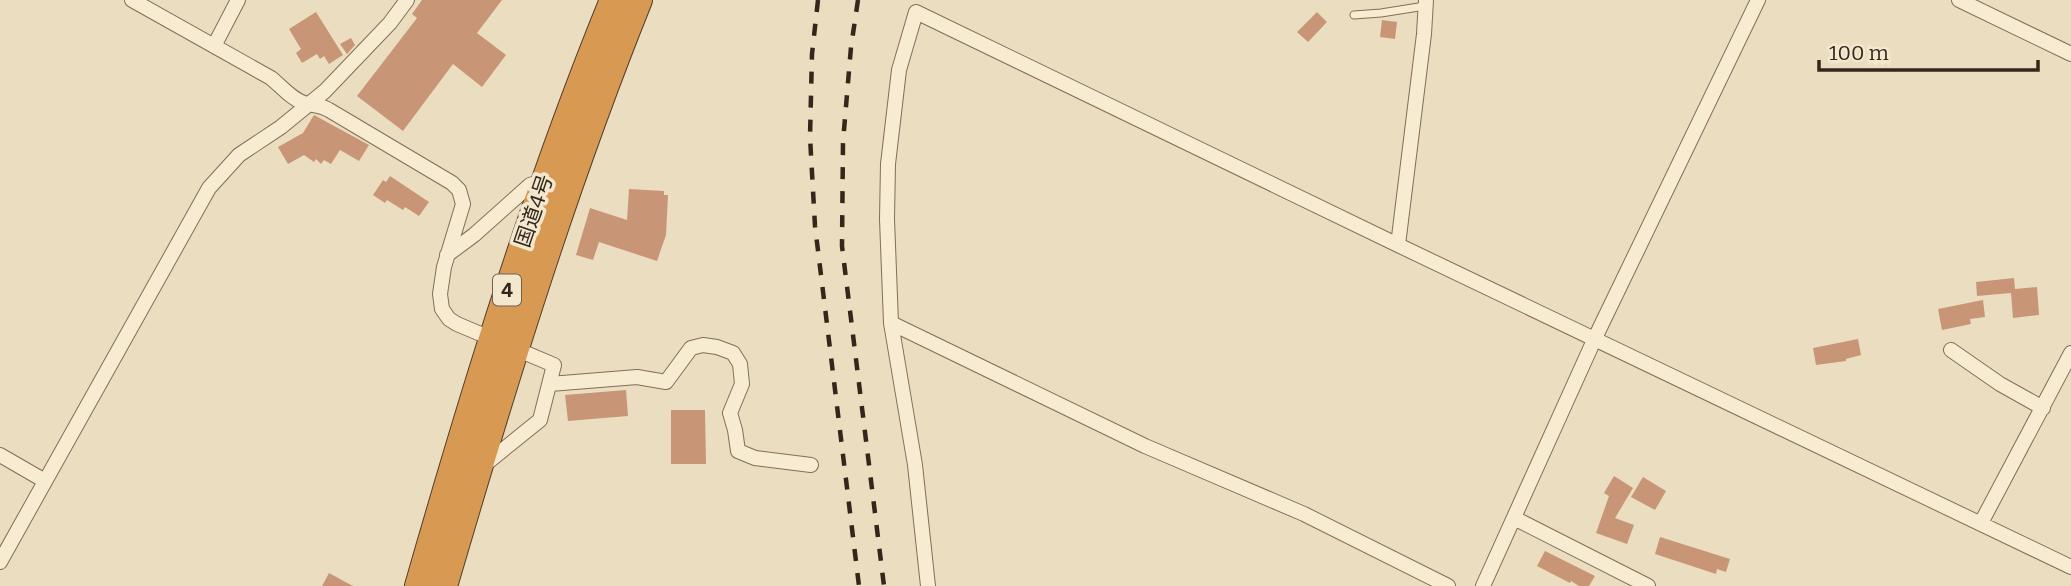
<svg xmlns="http://www.w3.org/2000/svg" width="2071" height="586" viewBox="0 0 2071 586" font-family="Bitter,'Noto Sans JP',serif">
<style>
.building{fill:#c89677}
.lines{fill:none;stroke-linecap:round;stroke-linejoin:round}
.lane-casing{stroke:#836e58;stroke-width:9}
.street-casing{stroke:#836e58;stroke-width:16}
.highway-casing{stroke:#513d2d;stroke-width:28}
.lane{stroke:#f7ebd2;stroke-width:7}
.street{stroke:#f7ebd2;stroke-width:14}
.highway{stroke:#d89a52;stroke-width:26}
.rail{stroke:#33271c;stroke-width:4.5;stroke-dasharray:12 12;stroke-linecap:butt}
.labels{text-anchor:middle;dominant-baseline:central;stroke-width:7;stroke-linejoin:round;paint-order:stroke}
.shield{fill:#f3e8ce;stroke:#6d6151;stroke-width:2}
.shield-label{font-size:19px;font-weight:bold;fill:#33271c}
.street-label{font-size:21px;fill:#33271c;stroke:#f3e8ce}
</style>
<rect width="100%" height="100%" fill="#ebddbf"/>
<path class="building" d="M422 0H502L477 33 506 55 482 87 453 64 403 131 357 96 417 18 412 14Z
M316 12 343 55 329 64 324 56 320 59 317 54 302 63 296 53 301 49 289 29Z
M1317 12 1327 22 1308 42 1297 32Z
M1382 20 1397 22 1395 39 1380 37Z
M351 38 355 45 347 54 340 44Z
M314 115 369 145 359 161 340 150 331 164 324 160 321 164 316 159 314 162 304 155 288 164 278 147 303 133Z
M390 176 429 202 419 216 405 207 403 210 387 200 385 203 373 195 383 180 386 182Z
M629 189 664 191V195H668L666 235 657 261 599 242 593 260 576 255 590 208 627 220Z
M2014 278 2015 289 2037 287 2039 315 2013 318 2011 293 1977 296 1976 282Z
M1983 300 1985 317 1970 319 1971 324 1942 330 1938 309Z
M1858 339 1861 355 1846 359V361L1816 365 1813 348Z
M626 390 628 416 568 421 565 395Z
M671 410H705L706 464H671Z
M1614 476 1633 488 1615 518 1634 525 1627 544 1596 533 1609 496 1604 493Z
M1643 477 1666 491 1655 510 1631 497Z
M1660 537 1730 559 1726 572 1717 569 1716 574 1655 554Z
M1545 551 1595 576 1589 586H1579L1571 581 1570 583 1537 566Z
M329 573 353 586H322Z"/>
<g class="lines">
<g class="lane-casing">
<path id="lane" d="M1354 15 1381 13 1425 6"/>
</g>
<g class="street-casing">
<path id="street" d="M132 0 271 78C281 86 294 102 308 104 317 106 321 105 329 110L452 183 459 190 463 204 444 267 440 294 442 309 449 319 457 324 554 365 540 420 483 466
M1426 0 1424 34 1398 245 2071 567
M1959 0 2071 54
M214 46 238 0
M1398 245 916 12 899 70 888 164 887 219 891 323 1145 446 1304 514 1448 586
M447 255 474 235 530 185 545 180
M891 323 915 465 928 586
M1951 350 2000 384 2043 408
M550 384 637 377 666 382 691 348 703 345 717 347 733 353 740 364 742 384 730 413 735 430 738 451 755 458 811 465
M0 455 45 481
M1514 518 1648 586
M1981 523 2071 353
M0 562 209 188 239 155 281 127 325 91 390 23 407 0
M1483 586 1595 338 1758 0"/>
</g>
<g class="highway-casing">
<path id="highway" d="M418 586C475 388 535 191 613 0
M444 586C502 388 562 191 639 0"/>
</g>
<use href="#lane" class="lane"/>
<use href="#street" class="street"/>
<use href="#highway" class="highway"/>
<path class="rail" d="M818 0 812 54 810 137 815 226 859 586
M858 0 851 47 843 142 842 246 884 586"/>
</g>
<g class="labels">
<rect class="shield" x="493" y="274.5" width="28" height="31" rx="5"/>
<g class="shield-label">
<text x="507" y="290">4</text>
</g>
<g class="street-label">
<text transform="translate(534 211) rotate(-71)">国道4号</text>
</g>
</g>
<path d="M1819 60v10h219v-10" fill="none" stroke="#33271c" stroke-width="3.5"/>
<text x="1829" y="60" font-size="21" fill="#33271c" stroke="#f3e8ce" stroke-width="5" paint-order="stroke">100 m</text>
</svg>
